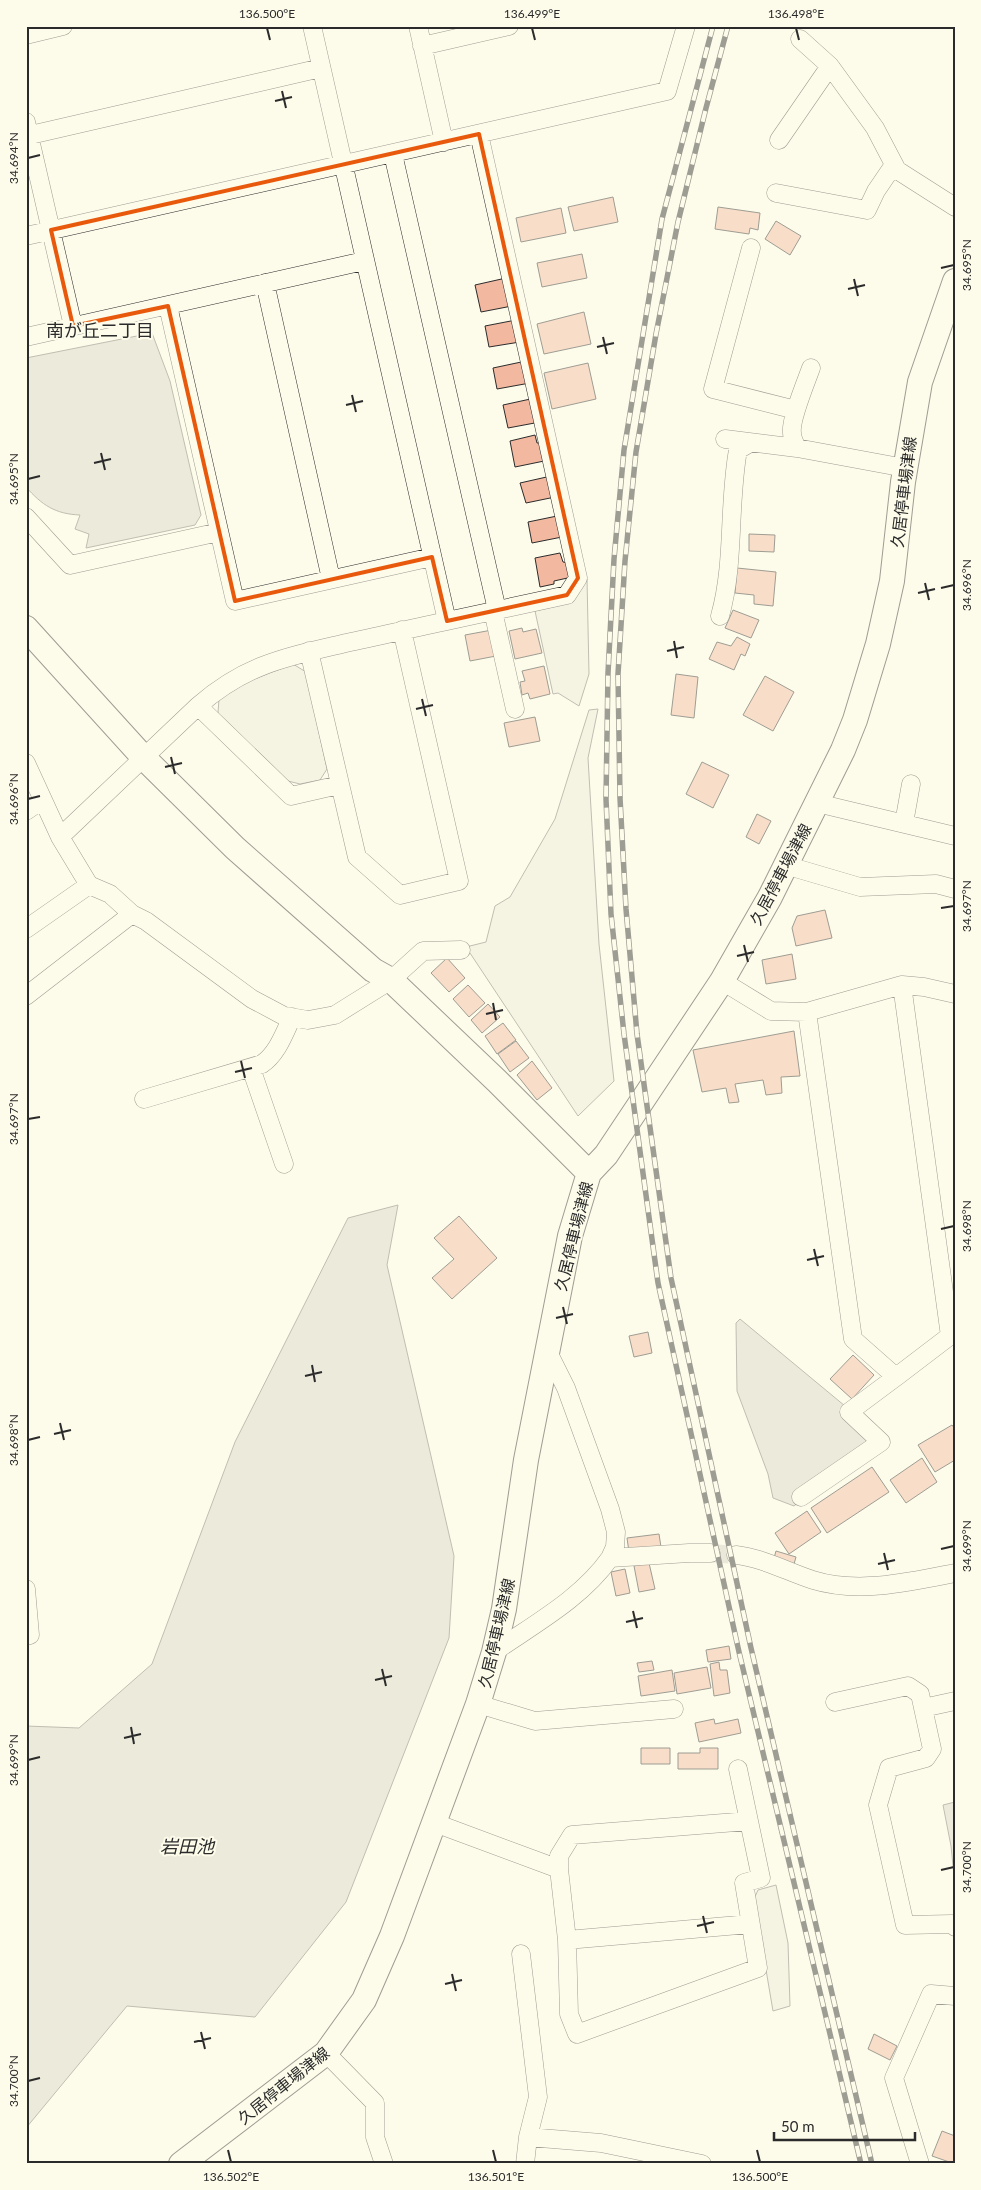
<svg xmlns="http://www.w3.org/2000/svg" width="981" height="2190" viewBox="0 0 981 2190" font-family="Lato,'Noto Sans JP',sans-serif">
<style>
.green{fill:#ecebdb;stroke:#74746e}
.water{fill:#d8d7c9;stroke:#74746e}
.building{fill:#f2b8a0;stroke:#2b2b2b}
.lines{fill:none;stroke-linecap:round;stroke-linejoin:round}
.street-tunnel{stroke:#d3d1c4;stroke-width:18;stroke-dasharray:18 9;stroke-linecap:butt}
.street-casing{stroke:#2b2b2b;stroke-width:19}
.secondary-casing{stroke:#2b2b2b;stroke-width:26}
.street{stroke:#fdfbea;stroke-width:18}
.secondary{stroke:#fdfbea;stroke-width:24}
.rail-casing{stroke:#2b2b2b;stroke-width:5.5}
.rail{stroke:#fdfbea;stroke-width:4;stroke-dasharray:11;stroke-linecap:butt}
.marked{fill:none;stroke:#e8590c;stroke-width:4;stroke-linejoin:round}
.ticks{fill:none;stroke:#2b2b2b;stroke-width:2}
.labels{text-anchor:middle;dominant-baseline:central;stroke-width:4;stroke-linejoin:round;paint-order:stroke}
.street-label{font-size:16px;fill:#2b2b2b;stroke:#fdfbea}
.neighbourhood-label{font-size:18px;fill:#2b2b2b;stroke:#fdfbea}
.water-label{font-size:18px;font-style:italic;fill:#2b2b2b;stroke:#fdfbea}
.neatline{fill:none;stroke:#2b2b2b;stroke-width:2}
.ticks-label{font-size:12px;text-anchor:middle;fill:#2b2b2b}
</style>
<rect width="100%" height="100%" fill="#fdfbea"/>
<path class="green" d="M587 579 589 674 579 706 558 693 553 694 535 611 573 602Z
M293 664 306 672 327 769 320 780 300 784 288 781 218 713 219 699 249 681Z
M598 709 588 758 599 944 614 1081 578 1116 466 947 486 942 495 906 510 897 555 819 589 710Z
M776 1885 788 1943 790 2006 773 2011 754 1899 758 1890Z"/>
<path class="water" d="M152 333 170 381 201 515 195 525 86 548 89 534 75 529 80 515C55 514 42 505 26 487V358Z
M398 1205 387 1265 454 1556 449 1638 346 1902 255 2017 127 2006 26 2128V1726L79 1728 152 1664 235 1442 348 1218Z
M740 1319 845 1406 870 1437 869 1443 794 1506 773 1498 768 1474 737 1391 736 1323Z
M955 1802V1885L951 1846 943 1805Z"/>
<path class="building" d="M613 197 618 222 574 231 568 207Z
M718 207 760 213 758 230 750 228 749 234 715 229Z
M561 208 566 233 521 242 516 218Z
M776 221 801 236 790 255 765 239Z
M582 254 587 278 542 287 537 263Z
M506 278 512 306 481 312 475 285Z
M584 312 591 344 544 354 537 324Z
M516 320 520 342 489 347 485 326Z
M526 361 530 383 497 389 493 368Z
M588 363 596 399 552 409 544 373Z
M535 398 540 422 508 428 503 405Z
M535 435 537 443 545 442 549 460 515 467 510 441Z
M551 476 555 497 526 503 520 483Z
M557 516 562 537 532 543 528 522Z
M749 534 775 535 774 552 749 551Z
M560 553 563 562 569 563 572 577 554 581V584L540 587 535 558Z
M737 568 776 572 773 606 754 604V595L735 593Z
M733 610 759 620 751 638 725 628Z
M522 628 523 632 536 629 542 653 515 659 509 631Z
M492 630 496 656 470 661 465 635Z
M737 637 750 644 745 656 741 654 734 670 709 659 717 642 731 646Z
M544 666 550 694 530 699 528 693 522 695 520 682 525 681 522 671Z
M676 674 698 677 694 718 671 715Z
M765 676 794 692 773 731 743 715Z
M535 717 540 741 509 747 504 723Z
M702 762 729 775 713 808 686 794Z
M757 814 771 821 759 844 746 837Z
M825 910 832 938 796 946 792 928 797 916Z
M792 954 796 979 766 984 762 960Z
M447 958 465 978 449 992 431 973Z
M468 985 485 1003 469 1017 453 999Z
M488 1004 500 1017 482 1033 471 1020Z
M503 1023 516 1040 497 1054 485 1036Z
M794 1031 800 1076 781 1077 782 1093 766 1095 763 1080 735 1084 739 1102 729 1103 726 1088 702 1092 693 1050Z
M516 1041 529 1058 510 1072 498 1054Z
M532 1061 552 1088 537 1100 517 1075Z
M459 1216 497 1258 452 1299 432 1278 454 1259 434 1238Z
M648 1332 652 1353 634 1357 629 1336Z
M853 1355 874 1375 852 1399 830 1379Z
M952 1425 955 1429V1460L935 1472 918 1445Z
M922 1458 937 1482 906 1503 890 1480Z
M872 1467 889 1492 827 1533 811 1508Z
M807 1511 821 1532 789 1554 775 1533Z
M659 1534 661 1547 629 1552 627 1538Z
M776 1551 796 1557 794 1564 774 1558Z
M649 1563 655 1589 639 1592 634 1566Z
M625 1569 630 1593 616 1596 611 1572Z
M729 1646 731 1659 708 1662 706 1650Z
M652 1661 654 1670 639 1672 637 1663Z
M719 1662 720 1670H727L730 1693 714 1696 710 1664Z
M707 1667 711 1688 677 1694 674 1673Z
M672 1670 675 1691 641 1696 638 1676Z
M714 1719 715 1724 738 1719 741 1733 699 1742 695 1723Z
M641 1748H670V1764H641Z
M700 1748H718V1769H678V1753H700Z
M874 2034 897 2046 890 2060 868 2049Z
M942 2131 955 2136V2164L932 2156Z"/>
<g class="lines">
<path class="street-tunnel" d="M711 1553 736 1555"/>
<g class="street-casing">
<path id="street" d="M418 26 444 142
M26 35 63 26
M800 39 830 66 875 128 897 170 955 207
M422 46 509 26
M26 122 73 326
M26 136 321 68
M779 140 830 66
M393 154 497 610
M776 193 867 210 876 191 893 166
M26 236 667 91 686 26
M751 248 713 389 788 408 795 413
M265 283 331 579
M168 306 235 601 432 557
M26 337 364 261
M725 439 797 448 905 468
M797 448C795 444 792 438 792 433 790 420 806 382 811 368
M26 517 70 565 219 532
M493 611 515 709
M720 616C735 563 728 505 738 450L750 443
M447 621 567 595 578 578 479 134
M309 651 357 857 400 895 459 881 402 630
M198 706 291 796 339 785
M26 763 60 837 89 885 110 894 132 914 146 921 252 999 284 1016 308 1020 335 1015 391 980 423 951 461 950
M817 803 955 836
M26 811 42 800
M904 823 911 784
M60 837 198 706C246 664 286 657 346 643 380 636 413 628 447 621L312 26
M785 865 860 887 936 884 955 889
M26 929 89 885
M722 981 771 1011 807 1012 902 985 924 987 955 994
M902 985 950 1336
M26 996 132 914
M807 1012 853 1339 896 1377 955 1332
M251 1068 284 1164
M144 1099 262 1064C277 1054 284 1034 292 1017
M547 1350 566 1388 610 1509 616 1532 615 1547 610 1558
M801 1497 881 1442 849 1412 896 1377
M736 1555C763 1558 788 1572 813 1580 858 1594 910 1582 955 1573
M26 1589 30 1635 26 1636
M494 1652C534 1624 581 1599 610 1558L689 1553H711
M835 1702 908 1686 920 1694 932 1749 926 1758 889 1768 878 1805 905 1925 952 1924 955 1927
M478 1704 535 1721 674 1709
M923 1708 955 1701
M435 1823 559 1869 567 1940 569 2014 577 2034 758 1968 744 1883 761 1878 738 1769
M559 1869V1856L572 1835 749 1821
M567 1940 750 1924
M521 1954 538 2097 528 2137 525 2164
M326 2053 375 2103V2137L384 2164
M528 2137 601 2143 702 2164
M920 2164 894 2078 931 1994 955 1996"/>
</g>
<g class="secondary-casing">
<path id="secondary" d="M26 628 144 758 235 848 373 970 391 980 497 1081 589 1173
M181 2164 326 2053 364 2000 392 1936 478 1704 494 1652 504 1609 526 1460 570 1236 589 1173 606 1155 722 981 770 897 843 750 855 720 878 644 892 581 903 482 920 382 955 281"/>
</g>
<use href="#street" class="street"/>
<use href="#secondary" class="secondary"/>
<g class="rail-casing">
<path id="rail" d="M713 26 662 219 624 450 614 559 608 673 606 799 611 914 624 1034 658 1283 739 1652 861 2164
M728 26 706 108 678 222 656 334 636 452 625 561 618 674 620 798 626 909 637 1034 671 1278 751 1648 872 2164"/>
</g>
<use href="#rail" class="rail"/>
</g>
<path d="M0 0H981V2190H0ZM479 134 578 578 567 595 447 621 432 557 235 601 168 306 73 326 51 230Z" fill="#fdfbea" fill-opacity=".55" fill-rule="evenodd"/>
<path class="marked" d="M479 134 578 578 567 595 447 621 432 557 235 601 168 306 73 326 51 230Z"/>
<path class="ticks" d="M267 28 270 40M532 28 535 40M796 28 799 40M282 91 286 108M275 101 292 97M28 158 40 155M941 268 954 265M854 279 858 296M848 289 865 285M603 337 607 354M597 347 614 343M352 395 356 412M346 405 363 401M101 453 105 470M94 463 111 459M28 479 40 476M925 583 929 600M941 588 954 585M918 593 935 589M674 641 677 658M667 651 684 647M422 699 426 716M416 709 433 705M171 757 175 774M165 767 182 763M28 799 40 796M941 908 954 906M744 945 748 962M737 956 754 952M493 1003 496 1020M486 1014 503 1010M241 1061 245 1078M235 1072 252 1068M28 1119 40 1117M941 1229 954 1226M814 1249 818 1266M807 1260 824 1256M563 1307 567 1324M556 1318 573 1314M312 1365 315 1382M305 1376 322 1372M60 1423 64 1440M54 1434 71 1430M28 1440 40 1437M941 1549 954 1546M884 1553 888 1570M878 1564 895 1560M633 1611 637 1628M626 1622 643 1618M382 1669 386 1686M375 1680 392 1676M131 1727 134 1744M124 1738 141 1734M28 1760 40 1757M941 1870 954 1867M703 1916 707 1933M697 1926 714 1922M452 1974 456 1991M445 1984 462 1980M201 2032 205 2049M194 2042 211 2038M28 2081 40 2078M228 2150 231 2162M493 2150 496 2162M757 2150 760 2162"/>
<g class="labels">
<g class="street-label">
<text transform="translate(903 492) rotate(-83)">久居停車場津線</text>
<text transform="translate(780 874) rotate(-62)">久居停車場津線</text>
<text transform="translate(573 1236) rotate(-76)">久居停車場津線</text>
<text transform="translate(496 1633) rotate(-77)">久居停車場津線</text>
<text transform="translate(283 2085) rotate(-39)">久居停車場津線</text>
</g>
<g class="neighbourhood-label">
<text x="100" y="330">南が丘二丁目</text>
</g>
<g class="water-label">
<text x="187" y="1846">岩田池</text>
</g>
</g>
<rect width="981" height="2190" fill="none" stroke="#fdfbea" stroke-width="55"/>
<path d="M774 2132v8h141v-8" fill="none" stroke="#2b2b2b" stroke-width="2.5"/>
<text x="781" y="2132" font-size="15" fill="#2b2b2b" stroke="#fdfbea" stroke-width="4" paint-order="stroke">50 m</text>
<rect x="28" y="28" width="926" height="2134" class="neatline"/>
<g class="ticks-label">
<text x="267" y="18">136.500°E</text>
<text x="532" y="18">136.499°E</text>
<text x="796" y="18">136.498°E</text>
<text transform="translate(14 158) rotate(-90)" y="4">34.694°N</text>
<text transform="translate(967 265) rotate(-90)" y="4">34.695°N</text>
<text transform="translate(14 479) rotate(-90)" y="4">34.695°N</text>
<text transform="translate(967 585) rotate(-90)" y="4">34.696°N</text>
<text transform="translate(14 799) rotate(-90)" y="4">34.696°N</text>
<text transform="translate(967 906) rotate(-90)" y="4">34.697°N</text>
<text transform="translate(14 1119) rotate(-90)" y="4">34.697°N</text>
<text transform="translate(967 1226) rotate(-90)" y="4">34.698°N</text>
<text transform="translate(14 1440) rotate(-90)" y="4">34.698°N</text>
<text transform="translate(967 1546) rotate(-90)" y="4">34.699°N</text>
<text transform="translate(14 1760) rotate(-90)" y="4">34.699°N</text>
<text transform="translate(967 1867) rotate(-90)" y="4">34.700°N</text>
<text transform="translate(14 2081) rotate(-90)" y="4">34.700°N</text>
<text x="231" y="2181">136.502°E</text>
<text x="496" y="2181">136.501°E</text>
<text x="760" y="2181">136.500°E</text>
</g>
</svg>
